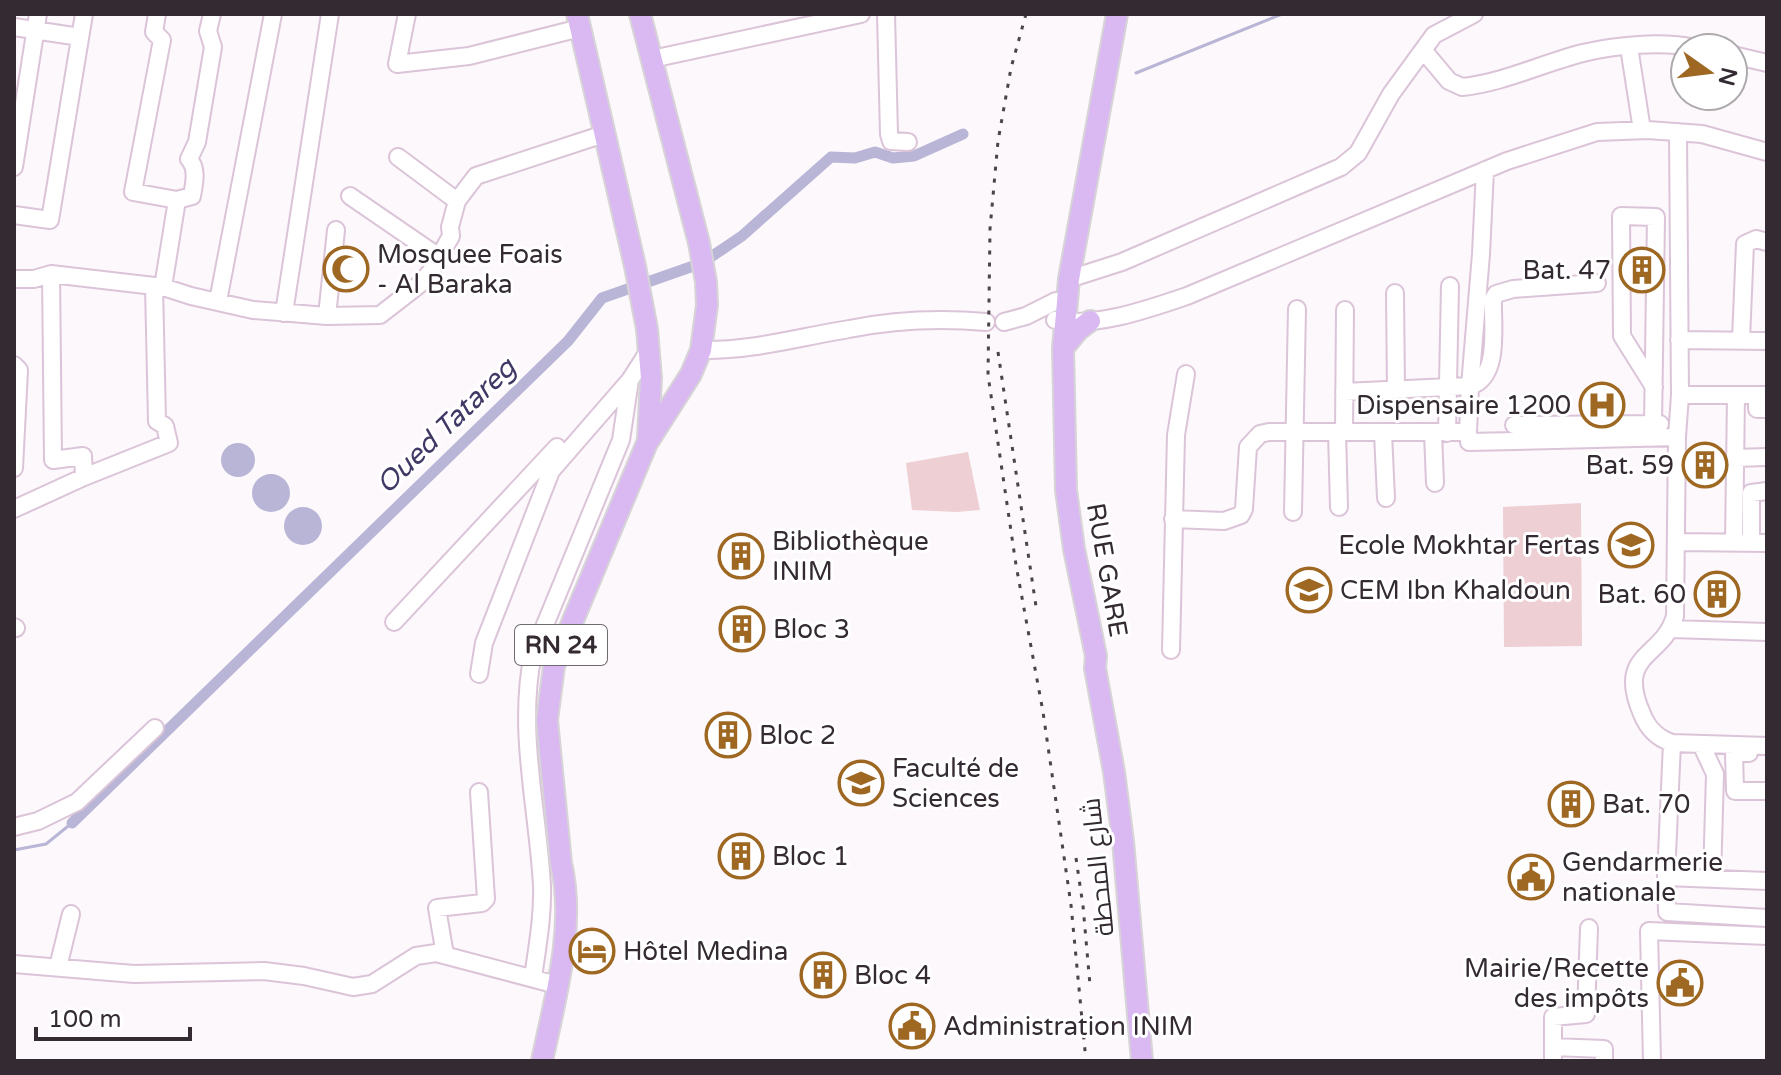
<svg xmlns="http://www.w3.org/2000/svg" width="1781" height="1075" viewBox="0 0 1781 1075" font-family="'Varela Round',Cairo,sans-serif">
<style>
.green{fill:#eecfd3}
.water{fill:#b9b5d6}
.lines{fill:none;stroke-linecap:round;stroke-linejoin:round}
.stream{stroke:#b9b5d6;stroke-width:3}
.canal{stroke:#b9b5d6;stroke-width:11}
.minor-casing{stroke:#dbc4d8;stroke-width:20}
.major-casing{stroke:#d6d4d6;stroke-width:24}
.minor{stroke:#fff;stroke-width:16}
.major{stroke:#dab9f2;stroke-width:20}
.rail{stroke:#4c434b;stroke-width:3;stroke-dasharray:4 8;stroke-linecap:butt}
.labels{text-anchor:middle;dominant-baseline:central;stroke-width:6;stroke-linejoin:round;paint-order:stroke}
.shield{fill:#fff;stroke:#706a70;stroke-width:2}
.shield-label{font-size:24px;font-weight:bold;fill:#332a32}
.poi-label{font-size:26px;fill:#332a32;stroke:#fff;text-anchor:start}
.street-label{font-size:26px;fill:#332a32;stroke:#fff}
.water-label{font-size:28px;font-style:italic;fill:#413866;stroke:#fff}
</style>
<rect width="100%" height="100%" fill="#fdf8fc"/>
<path class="green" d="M968 452 980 510 957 512 912 510 906 463Z
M1581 503 1582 646 1504 647 1503 507Z"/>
<path class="water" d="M221 460a17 17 0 1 1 34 0a17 17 0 1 1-34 0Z
M252 493a19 19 0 1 1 38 0a19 19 0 1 1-38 0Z
M284 526a19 19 0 1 1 38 0a19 19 0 1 1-38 0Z"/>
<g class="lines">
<path class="stream" d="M1136 73 1282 14
M14 850 46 844 72 823"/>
<path class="canal" d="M72 823 568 341 602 298 702 263 742 236 831 157 855 158 875 152 893 158 914 156 963 134"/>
<g class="minor-casing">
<path id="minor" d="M157 14 154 32 162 40 133 192 177 200
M407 14 397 64 469 56 580 28
M886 14 889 134 891 141 908 142
M14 27 80 37
M1629 47 1642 130
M1423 50 1449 81 1462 87C1503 83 1543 63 1583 53 1616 45 1662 41 1696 48
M1733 55 1767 63
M652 59 861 14
M1678 132 1680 395 1677 437 1675 616C1663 659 1615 652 1642 714 1648 729 1657 738 1672 743L1767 746
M398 157 457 201
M14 167 38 14
M350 196 439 257
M14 215 50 220 84 14
M14 279H34L51 274 163 287 191 296 253 310 327 316 380 315 420 284 432 270 451 236 450 227 457 201 476 176 604 134
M1069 279 1122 262 1341 167 1358 153 1391 94 1434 35 1474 14
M163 287 177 200 192 196C194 184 198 169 189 159L197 142 213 47 208 31 212 14
M1395 293 1396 390
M218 301 273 14
M284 313 330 14
M327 316 336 230
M1055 320C1095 328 1149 309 1187 296L1507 161 1597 132 1648 130 1702 134 1767 152
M1004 322 1026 316 1056 301
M1679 340 1767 341
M1741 340 1745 244 1756 239 1767 242
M701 350C752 351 799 337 849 329 894 320 940 318 986 322
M14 365 19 370 14 468
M1344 392 1470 386 1481 254 1485 170
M1680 395H1767
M1757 395V409H1767
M1514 425 1660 424
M1653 425 1656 217 1621 216 1622 336 1654 387
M1337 432 1339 507
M1344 432 1345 310
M1468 432 1470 386C1501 377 1492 324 1493 299L1496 294 1513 289 1597 283
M1383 433 1386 498
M1433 433 1435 483
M1447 433 1450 286
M1735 458 1767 457
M84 477 169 443 165 426 157 421 154 286
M14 509 84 477 83 456 53 460 51 274
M1293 512 1297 309
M1173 519 1224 521 1241 515 1244 509 1248 447 1260 434 1269 432H1468L1469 442 1677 437
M1677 542 1767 543
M1734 543 1736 396
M1751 543V493L1767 491
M394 622 557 447
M14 627 16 628
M1671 629 1767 632
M1171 650 1176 435 1186 374
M479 674 484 643 551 471 630 380
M1672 743 1666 877 1667 912 1767 918
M1701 744 1715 774 1712 878
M1749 753 1734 752 1735 791H1767
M14 827 38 821 77 802 155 728
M1666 877 1767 881
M445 955 437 908 482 903 486 899 479 792
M14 964 134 974 264 971 304 976 353 987 372 984 416 956 436 953 557 985
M58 967 71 914
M533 978C537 948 543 917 542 886 538 809 517 731 533 654L621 440 630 380 650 349
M1553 1047 1604 1049V1061
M1553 1061V1017L1586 1014 1589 928
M1652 1061 1649 931 1767 936"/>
</g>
<g class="major-casing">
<path id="major" d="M577 14 635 266 647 329 651 378 648 438
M1117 14 1069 279 1063 348 1066 490 1074 549 1096 656 1095 668 1114 772 1123 841 1142 1061
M1063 348 1078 330 1090 321
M542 1061C555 998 576 927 561 863L547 720 554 666 647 443 691 374 701 350 707 305 706 282 699 243 640 14"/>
</g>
<use href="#minor" class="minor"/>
<use href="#major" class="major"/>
<path class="rail" d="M1026 14 1011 68 998 141 990 229 988 375 1016 565 1043 712 1071 905 1086 1061
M998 352 1037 613
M1076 858 1083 906 1090 985"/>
</g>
<defs>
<g id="mosque-ring" transform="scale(2.3)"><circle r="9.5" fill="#fff" stroke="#9e6822" stroke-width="1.5"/><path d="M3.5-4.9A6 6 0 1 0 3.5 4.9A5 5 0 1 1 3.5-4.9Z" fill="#9e6822"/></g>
<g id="building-ring" transform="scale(2.3)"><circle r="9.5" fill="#fff" stroke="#9e6822" stroke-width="1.5"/><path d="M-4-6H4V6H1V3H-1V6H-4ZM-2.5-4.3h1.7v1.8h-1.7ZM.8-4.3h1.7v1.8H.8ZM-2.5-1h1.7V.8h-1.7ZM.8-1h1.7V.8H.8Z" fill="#9e6822"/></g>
<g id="hospital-ring" transform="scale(2.3)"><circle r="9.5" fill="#fff" stroke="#9e6822" stroke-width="1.5"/><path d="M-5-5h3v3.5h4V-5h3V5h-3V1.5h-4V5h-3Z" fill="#9e6822"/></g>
<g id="school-ring" transform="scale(2.3)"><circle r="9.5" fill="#fff" stroke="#9e6822" stroke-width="1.5"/><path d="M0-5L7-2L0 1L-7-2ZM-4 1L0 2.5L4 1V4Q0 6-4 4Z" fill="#9e6822"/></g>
<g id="university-ring" transform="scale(2.3)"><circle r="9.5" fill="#fff" stroke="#9e6822" stroke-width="1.5"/><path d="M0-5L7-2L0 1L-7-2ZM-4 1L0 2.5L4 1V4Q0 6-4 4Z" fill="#9e6822"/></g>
<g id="civic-ring" transform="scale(2.3)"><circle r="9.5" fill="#fff" stroke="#9e6822" stroke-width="1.5"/><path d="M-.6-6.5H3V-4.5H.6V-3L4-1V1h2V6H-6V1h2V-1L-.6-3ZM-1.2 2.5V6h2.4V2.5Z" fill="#9e6822"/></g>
<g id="hotel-ring" transform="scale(2.3)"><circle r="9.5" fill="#fff" stroke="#9e6822" stroke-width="1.5"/><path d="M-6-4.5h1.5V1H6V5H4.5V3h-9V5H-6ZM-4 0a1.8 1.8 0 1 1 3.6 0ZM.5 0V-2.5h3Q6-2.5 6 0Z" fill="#9e6822"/></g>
</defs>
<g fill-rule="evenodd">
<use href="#mosque-ring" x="346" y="269"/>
<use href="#building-ring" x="1642" y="270"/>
<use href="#hospital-ring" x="1602" y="405"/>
<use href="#building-ring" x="1705" y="465"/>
<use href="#school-ring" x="1631" y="545"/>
<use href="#building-ring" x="741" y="556"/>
<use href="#school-ring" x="1309" y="590"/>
<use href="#building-ring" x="1717" y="594"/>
<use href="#building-ring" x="742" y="629"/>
<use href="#building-ring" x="728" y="735"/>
<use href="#university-ring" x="861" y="783"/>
<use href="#building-ring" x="1571" y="804"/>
<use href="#building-ring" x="741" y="856"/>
<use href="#civic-ring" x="1531" y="877"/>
<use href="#hotel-ring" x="592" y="951"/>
<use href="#building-ring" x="823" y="975"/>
<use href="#civic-ring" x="1680" y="983"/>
<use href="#civic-ring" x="912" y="1026"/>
</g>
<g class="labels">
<rect class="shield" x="515" y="625" width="92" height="40" rx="6"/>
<g class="shield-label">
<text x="561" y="645">RN 24</text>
</g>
<g class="poi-label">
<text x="377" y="254">Mosquee Foais<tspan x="377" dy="30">- Al Baraka</tspan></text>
<text x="1611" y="270" text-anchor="end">Bat. 47</text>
<text x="1571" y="405" text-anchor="end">Dispensaire 1200</text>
<text x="1674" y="465" text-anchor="end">Bat. 59</text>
<text x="772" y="541">Bibliothèque<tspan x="772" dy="30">INIM</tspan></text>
<text x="1600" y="545" text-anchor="end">Ecole Mokhtar Fertas</text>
<text x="1340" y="590">CEM Ibn Khaldoun</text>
<text x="1686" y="594" text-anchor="end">Bat. 60</text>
<text x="773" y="629">Bloc 3</text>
<text x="759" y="735">Bloc 2</text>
<text x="892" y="768">Faculté de<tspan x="892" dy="30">Sciences</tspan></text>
<text x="1602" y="804">Bat. 70</text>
<text x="772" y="856">Bloc 1</text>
<text x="1562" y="862">Gendarmerie<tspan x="1562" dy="30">nationale</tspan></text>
<text x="623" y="951">Hôtel Medina</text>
<text x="1649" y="968" text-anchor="end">Mairie/Recette<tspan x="1649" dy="30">des impôts</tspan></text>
<text x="854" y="975">Bloc 4</text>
<text x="943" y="1026">Administration INIM</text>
</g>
<g class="street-label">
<text transform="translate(1107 570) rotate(80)">RUE GARE</text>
<text transform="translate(1098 867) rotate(-96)">شارع المحطة</text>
</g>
<g class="water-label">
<text transform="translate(446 426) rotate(-44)">Oued Tatareg</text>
</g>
</g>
<rect width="1781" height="1075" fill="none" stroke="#332a32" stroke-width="32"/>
<g transform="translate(1709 72) rotate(104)"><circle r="38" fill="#ffffff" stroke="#adaaad" stroke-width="2"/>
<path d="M0-6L14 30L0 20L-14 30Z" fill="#9e6822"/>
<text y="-12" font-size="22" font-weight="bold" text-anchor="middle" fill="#332a32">N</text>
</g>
<path d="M36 1027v12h154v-12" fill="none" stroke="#332a32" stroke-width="4"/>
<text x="48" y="1027" font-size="24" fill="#332a32" stroke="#ffffff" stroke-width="6" paint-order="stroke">100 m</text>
</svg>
